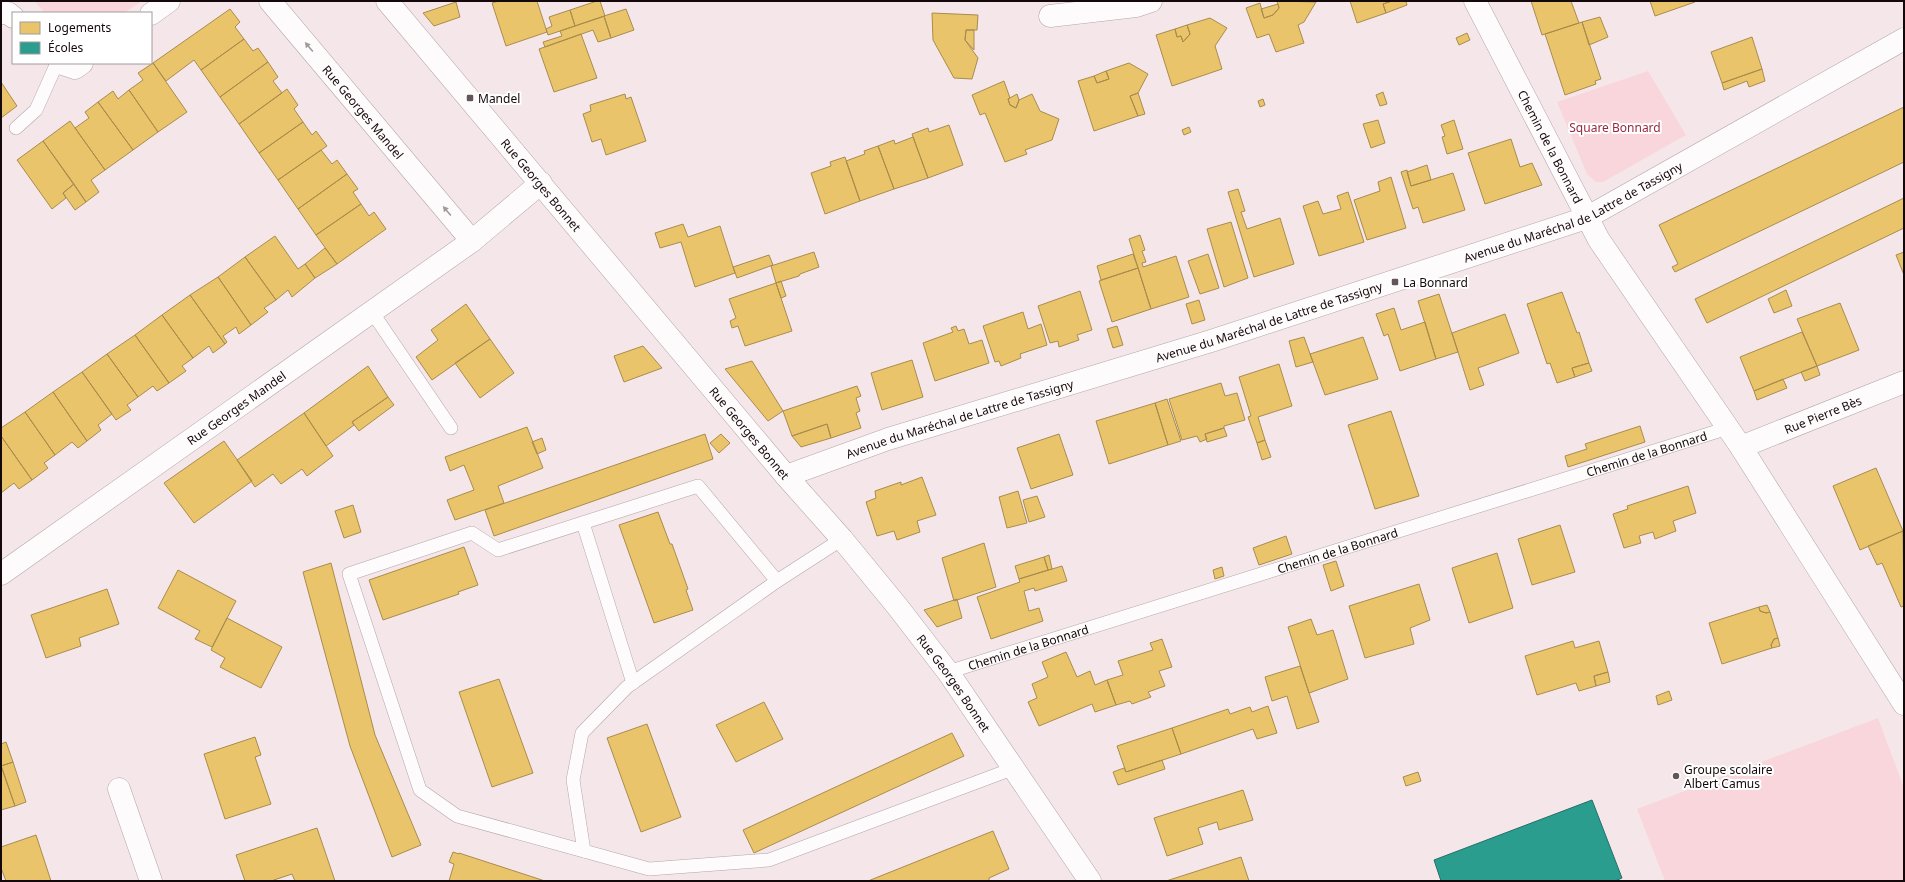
<svg xmlns="http://www.w3.org/2000/svg" width="1905" height="882" viewBox="0 0 1905 882" font-family="'Noto Sans',sans-serif">
<style>
.green{fill:#f9d6db}
.homes{fill:#e9c46a;stroke:#a98c4d}
.schools{fill:#2a9d8f;stroke:#247067}
.lines{fill:none;stroke-linecap:round;stroke-linejoin:round}
.service-casing{stroke:#b2a6a8;stroke-width:14}
.minor-casing{stroke:#b2a6a8;stroke-width:23}
.tertiary-casing{stroke:#b2a6a8;stroke-width:23}
.service{stroke:#fefbfc;stroke-width:13}
.minor{stroke:#fefbfc;stroke-width:22}
.tertiary{stroke:#fefbfc;stroke-width:22}
.oneway{fill:#a19a9b}
.poi-dot{fill:#635658;stroke:#fff;stroke-width:1.5}
.labels{text-anchor:middle;dominant-baseline:central;stroke-width:4;stroke-linejoin:round;paint-order:stroke}
.poi-label{font-size:12px;fill:#15080a;stroke:#fff;text-anchor:start}
.street-label{font-size:12px;fill:#15080a;stroke:#fff}
.park-label{font-size:12px;fill:#982747;stroke:#fff}
</style>
<rect width="100%" height="100%" fill="#f5e7e9"/>
<path class="green" d="M34 1H142L124 13H45Z
M1648 71 1686 135 1603 182H1596L1587 174 1557 102Z
M1878 718 1904 788V881H1665L1637 809Z"/>
<path class="homes" d="M499 1H537L547 32 506 46 492 3Z
M597 1H600L605 16 575 26 570 10Z
M1277 1 1316 2 1304 22 1298 25 1304 43 1276 52 1269 34 1257 38 1246 8 1260 3 1264 18 1273 15 1279 8Z
M1350 1H1392L1383 4 1386 13 1357 23Z
M1392 1H1406L1407 5 1386 13 1383 4Z
M1531 1H1571L1579 23 1542 35Z
M1650 1H1694L1695 2 1655 16Z
M456 2 460 17 434 26 423 13Z
M1278 4 1279 8 1273 15 1264 18 1261 9Z
M230 9 240 22 235 27 244 39 201 70 194 60 166 81 153 63Z
M626 9 634 30 611 38 604 16Z
M570 10 575 26 548 35 546 29 552 26 549 17Z
M932 13 978 15 977 30H966L965 40 978 58 972 79 954 78 933 40Z
M604 16 611 38 598 42 593 30 545 47 543 42 562 36 560 31Z
M1600 17 1608 37 1589 45 1582 22Z
M1210 18 1227 28 1215 46 1222 69 1172 86 1156 35 1175 29 1177 37 1181 36 1183 42 1190 34 1187 25Z
M1582 22 1601 79 1595 81 1596 84 1565 95 1545 34Z
M1187 25 1190 34 1183 42 1181 36 1177 37 1175 29Z
M966 30H974V50L965 40Z
M1467 33 1470 40 1459 45 1456 38Z
M581 34 597 78 554 92 539 49Z
M1752 37 1762 69 1722 83 1711 52Z
M244 39 253 51 258 48 268 62 220 97 201 70Z
M268 62 278 77 273 81 282 93 239 124 220 97Z
M153 63 187 112 158 132 129 90 143 80 138 73Z
M1129 63 1148 74 1138 93 1130 96 1138 116 1094 131 1078 81 1094 76 1097 83 1109 79 1106 71Z
M1762 69 1765 81 1749 87 1747 81 1724 90 1722 83Z
M1106 71 1109 79 1097 83 1094 76Z
M1004 81 1010 98 1008 99 1010 105 1016 108 1019 100 1032 94 1040 111 1059 119 1052 140 1025 150 1027 154 1005 162 985 113 980 115 972 95Z
M1 82 17 106 1 118Z
M287 89 298 105 294 109 303 122 259 153 239 124Z
M129 90 158 132 133 150 98 102 113 91 118 99Z
M1383 92 1387 104 1380 106 1376 95Z
M1138 93 1145 114 1138 116 1130 96Z
M625 94 626 99 631 97 646 141 606 155 601 139 592 142 583 114 591 111 590 105Z
M1017 94 1019 100 1016 108 1010 105 1008 99Z
M1263 99 1265 105 1260 107 1258 101Z
M98 102 133 150 105 170 75 128 89 118 85 112Z
M1904 107V162L1675 272 1672 267 1678 264 1659 225Z
M1378 120 1385 143 1371 148 1363 124Z
M1454 120 1463 149 1447 154 1442 137 1445 136 1441 125Z
M70 121 105 170 91 180 99 192 86 202 43 141Z
M303 122 312 135 316 131 327 146 278 180 259 153Z
M949 125 963 165 928 178 912 134 928 128 929 132Z
M1189 127 1191 132 1184 135 1182 130Z
M913 137 928 178 894 189 878 146 894 140 895 144Z
M1511 139 1520 167 1532 163 1542 185 1485 204 1468 153Z
M43 141 74 184 63 193 66 198 52 209 17 160Z
M878 146 894 189 860 201 846 161 865 154 864 151Z
M321 150 332 164 337 160 347 174 298 209 278 180Z
M845 157 860 201 825 214 811 173 831 166 830 162Z
M1427 165 1431 180 1411 186 1407 172Z
M1407 170 1411 186 1453 173 1465 210 1423 223 1418 207 1413 209 1401 172Z
M347 174 358 189 353 192 361 204 316 235 298 209Z
M1391 177 1406 228 1367 240 1354 200 1380 191 1378 182Z
M74 184 86 202 75 210 63 193Z
M1238 189 1245 211 1241 212 1247 229 1280 218 1294 264 1254 277 1228 192Z
M1348 192 1364 242 1319 256 1303 206 1318 201 1323 214 1341 209 1337 196Z
M1904 198V228L1707 323 1695 299Z
M361 204 369 216 374 212 386 229 337 264 316 235Z
M1231 222 1248 278 1224 287 1207 229Z
M683 224 688 237 720 226 735 273 695 287 681 242 660 248 655 233Z
M1140 235 1145 250 1142 251 1146 262 1142 263 1143 267 1176 256 1189 297 1151 309 1129 239Z
M275 236 298 269 305 264 315 278 292 297 288 290 276 300 245 257Z
M325 248 337 264 315 278 305 264Z
M814 252 819 267 800 274 799 276 776 283 771 266Z
M1904 252V275L1896 255Z
M1133 254 1138 268 1101 280 1097 266Z
M1208 254 1219 288 1200 294 1188 261Z
M769 255 773 265 737 278 733 267Z
M245 257 276 300 264 308 268 312 251 325 218 277Z
M1138 268 1151 309 1112 322 1099 281Z
M218 277 251 325 239 334 236 327 223 336 227 342 225 344 190 295Z
M781 281 786 296 781 298 776 283Z
M776 283 792 331 745 346 738 326 732 328 730 321 736 318 729 299Z
M1786 290 1792 306 1774 313 1768 299Z
M1080 291 1092 330 1077 335 1079 340 1059 347 1058 341 1050 343 1038 306Z
M1562 292 1577 333 1579 332 1589 363 1572 368 1575 377 1557 383 1550 363 1547 364 1527 304Z
M1439 294 1458 352 1436 359 1418 301Z
M190 295 225 344 213 353 209 346 193 358 162 315Z
M1199 300 1205 320 1192 324 1186 304Z
M1840 303 1859 350 1817 366 1797 319Z
M466 304 490 339 432 380 416 357 438 340 431 330Z
M1394 308 1401 330 1425 322 1436 359 1400 371 1388 334 1384 336 1376 314Z
M1023 312 1028 329 1041 324 1047 345 1020 354 1021 358 1001 366 999 361 995 362 983 326Z
M1505 314 1519 353 1478 368 1484 385 1470 390 1452 333Z
M162 315 193 358 182 366 186 371 169 383 135 335Z
M956 326 958 331 964 329 969 344 982 340 989 363 935 381 923 343 953 332 951 328Z
M1117 326 1123 345 1113 348 1107 329Z
M1802 332 1817 366 1754 391 1740 357Z
M135 335 169 383 157 391 153 386 138 397 107 354Z
M1304 337 1313 362 1296 367 1289 341Z
M1363 337 1378 379 1325 395 1310 354Z
M490 339 514 373 480 398 455 363Z
M643 346 662 368 624 382 614 356Z
M107 354 138 397 127 405 131 410 116 420 82 372Z
M912 360 923 397 882 410 871 373Z
M752 361 783 411 768 421 725 369Z
M1589 363 1592 371 1575 377 1572 368Z
M1279 364 1292 406 1258 417 1265 440 1257 443 1248 417 1251 416 1239 377Z
M368 366 388 397 352 422 354 425 326 446 304 413Z
M1817 366 1820 375 1805 381 1801 372Z
M82 372 112 414 98 425 101 430 87 441 53 392Z
M1783 379 1787 388 1757 400 1754 391Z
M1221 383 1225 396 1237 393 1245 420 1224 426V428L1205 434 1207 439 1200 442 1197 436 1182 440 1169 399Z
M857 386 861 396 856 398 860 411 856 413 861 428 831 438 827 424 792 436 783 411Z
M53 392 87 441 78 448 72 442 55 455 25 412Z
M388 397 394 405 359 431 352 422Z
M1167 399 1181 441 1168 445 1155 403Z
M1155 403 1168 445 1109 464 1096 421Z
M1391 411 1419 496 1375 509 1348 425Z
M25 412 55 455 44 463 48 468 32 480 1 436V428Z
M304 413 333 456 307 476 302 469 281 484 273 474 255 487 237 460Z
M827 424 831 438 801 447 792 436Z
M1640 426 1645 442 1568 467 1565 456 1587 449 1585 444Z
M527 427 543 468 498 486 504 503 455 520 447 500 474 490 464 465 450 471 445 457Z
M1224 428 1227 436 1207 442 1205 434Z
M705 434 713 459 494 536 485 510Z
M721 434 730 443 719 453 710 443Z
M1059 434 1073 475 1031 489 1017 448Z
M1 436 32 480 19 489 14 483 1 493Z
M542 438 546 450 537 454 532 442Z
M1265 440 1271 457 1262 460 1257 443Z
M224 441 252 481 194 523 164 483Z
M1876 468 1903 531 1860 550 1833 486Z
M922 477 936 515 917 521 920 532 897 540 894 531 877 536 866 502 876 498 875 491 901 482V485Z
M1688 486 1696 513 1673 521 1676 531 1655 539 1653 532 1639 536 1641 543 1624 548 1613 514 1628 509 1627 506Z
M1018 491 1027 523 1007 528 999 497Z
M1037 496 1045 517 1029 522 1023 500Z
M353 505 361 532 344 538 335 511Z
M658 512 670 544H672L688 589 686 590 693 610 654 623 619 525Z
M1560 525 1575 572 1532 585 1518 539Z
M1903 531 1904 606 1901 607 1882 563 1877 565 1868 546Z
M1286 536 1292 554 1259 565 1253 548Z
M984 543 996 587 954 601 942 558Z
M464 547 478 585 458 592 459 594 383 620 369 580Z
M1497 553 1513 608 1469 623 1452 568Z
M1049 555 1052 569 1048 570 1044 557Z
M1044 557 1048 570 1019 579 1015 566Z
M1336 561 1344 586 1331 591 1323 565Z
M331 563 375 735 421 845 392 857 350 746 303 572Z
M1062 566 1067 581 1035 591 1034 588 1024 591 1029 611 1039 608 1043 621 991 639 977 597 1020 582 1019 579Z
M1222 567 1224 576 1215 579 1213 570Z
M178 570 236 601 212 647 195 639 200 631 158 608Z
M1419 584 1430 620 1410 628 1414 644 1365 658 1349 606Z
M107 589 119 624 79 638 81 646 46 658 31 615Z
M957 599 962 618 937 627 924 610Z
M1767 605 1770 612 1766 613 1760 611 1759 607Z
M1759 607 1760 611 1766 613 1770 612 1778 638 1774 639 1771 645 1772 648 1722 664 1709 623Z
M227 618 282 647 261 688 220 667 225 658 211 650Z
M1311 619 1317 635 1333 630 1348 679 1309 693 1288 627Z
M1778 638 1780 646 1772 648 1771 645 1774 639Z
M1162 639 1172 667 1159 671 1165 686 1148 692 1151 697 1132 704 1130 701 1116 705 1107 680 1123 675 1118 661 1153 650 1150 643Z
M1573 641 1575 648 1599 641 1608 672 1594 676 1596 686 1579 691 1576 683 1537 695 1525 656Z
M1066 652 1077 677 1090 671 1095 685 1107 680 1116 705 1095 712 1092 704 1039 726 1028 702 1037 698 1032 684 1048 677 1042 662Z
M1300 666 1319 722 1297 729 1287 696 1272 701 1265 677Z
M1608 672 1610 682 1596 686 1594 676Z
M499 679 533 773 492 787 459 692Z
M1669 691 1672 700 1658 705 1656 696Z
M764 702 783 739 736 762 716 725Z
M1268 706 1277 733 1257 739 1253 729 1181 754 1172 728 1228 709 1230 714 1250 707 1252 712Z
M647 724 681 817 641 832 607 738Z
M1172 728 1181 754 1126 772 1117 746Z
M952 733 964 756 754 853 743 830Z
M255 737 261 755 255 757 271 804 225 819 204 754Z
M6 742 13 762 1 766V744Z
M1162 760 1165 769 1118 785 1113 772 1124 768 1126 772Z
M13 762 26 802 15 806 1 766Z
M1 765 15 806 1 810Z
M1418 772 1421 781 1406 786 1403 777Z
M1243 790 1253 820 1219 830 1217 822 1198 828 1203 844 1167 856 1154 818Z
M317 828 335 881H295L292 874 271 881H245L236 855Z
M993 831 1009 869 989 878V880L988 881H868Z
M36 835 51 881H6L1 868V847Z
M453 852 459 854V853L545 881H449L454 864 449 862Z
M1241 857 1249 881H1166Z"/>
<path class="schools" d="M1592 800 1622 878 1615 881H1441L1434 860Z"/>
<g class="lines">
<g class="service-casing">
<g id="service">
<path d="M16 128 36 110 57 63"/>
<path d="M372 312 451 428"/>
<path d="M583 523 633 683"/>
<path d="M777 581 698 486 498 550 472 533 349 574 420 790 457 816 649 869 769 860 1012 769"/>
<path id="s1" d="M948 672 1728 428"/>
<path d="M584 851 573 780 582 733 627 687 777 581 842 539"/>
</g>
</g>
<g class="minor-casing">
<g id="minor">
<path id="s2" d="M270 1 472 241"/>
<path id="s3" d="M1475 1 1599 240 1741 447 1904 704"/>
<path d="M1 13H8L13 17"/>
<path d="M151 14 169 1"/>
<path d="M1050 16 1136 6 1151 1"/>
<path d="M60 63 75 68 82 63"/>
<path id="s4" d="M1741 447 1904 382"/>
<path id="s5" d="M786 476 888 439 1211 341 1586 218 1904 39"/>
<path id="s6" d="M1 574 472 241 541 183"/>
<path d="M119 789 151 881"/>
</g>
</g>
<g class="tertiary-casing">
<g id="tertiary">
<path id="s7" d="M387 1 786 476 842 539 897 606 948 672 1090 881"/>
</g>
</g>
<use href="#service" class="service"/>
<use href="#minor" class="minor"/>
<use href="#tertiary" class="tertiary"/>
</g>
<defs><path id="oneway-solid" d="M-6-.8H1V-3.2L6.5 0L1 3.2V.8H-6Z"/></defs>
<g class="oneway">
<use href="#oneway-solid" transform="translate(309 47) rotate(-130)"/>
<use href="#oneway-solid" transform="translate(447 211) rotate(-130)"/>
</g>
<g class="poi-dot">
<rect x="466" y="94" width="8" height="8" rx="2"/>
<rect x="1391" y="278" width="8" height="8" rx="2"/>
<circle cx="1676" cy="776" r="4"/>
</g>
<g class="labels">
<g class="poi-label">
<text x="478" y="98">Mandel</text>
<text x="1403" y="282">La Bonnard</text>
<text x="1684" y="769">Groupe scolaire<tspan x="1684" dy="14">Albert Camus</tspan></text>
</g>
<g class="street-label">
<text stroke="none"><textPath href="#s2" startOffset="145">Rue Georges Mandel</textPath></text>
<text stroke="none"><textPath href="#s3" startOffset="164">Chemin de la Bonnard</textPath></text>
<text stroke="none"><textPath href="#s7" startOffset="240">Rue Georges Bonnet</textPath></text>
<text stroke="none"><textPath href="#s5" startOffset="831">Avenue du Maréchal de Lattre de Tassigny</textPath></text>
<text stroke="none"><textPath href="#s5" startOffset="507">Avenue du Maréchal de Lattre de Tassigny</textPath></text>
<text stroke="none"><textPath href="#s6" startOffset="288">Rue Georges Mandel</textPath></text>
<text stroke="none"><textPath href="#s4" startOffset="88">Rue Pierre Bès</textPath></text>
<text stroke="none"><textPath href="#s5" startOffset="183">Avenue du Maréchal de Lattre de Tassigny</textPath></text>
<text stroke="none"><textPath href="#s7" startOffset="564">Rue Georges Bonnet</textPath></text>
<text stroke="none"><textPath href="#s1" startOffset="732">Chemin de la Bonnard</textPath></text>
<text stroke="none"><textPath href="#s1" startOffset="408">Chemin de la Bonnard</textPath></text>
<text stroke="none"><textPath href="#s1" startOffset="84">Chemin de la Bonnard</textPath></text>
<text stroke="none"><textPath href="#s7" startOffset="887">Rue Georges Bonnet</textPath></text>
</g>
<g class="park-label">
<text x="1615" y="127">Square Bonnard</text>
</g>
</g>
<rect width="1905" height="882" fill="none" stroke="#15080a" stroke-width="4"/>
<rect x="12" y="12" width="140" height="52" fill="#ffffff" stroke="#a19c9d"/>
<rect x="20" y="22" width="20" height="12" fill="#e9c46a" stroke="#a19c9d"/>
<text x="48" y="32" font-size="12" fill="#15080a">Logements</text>
<rect x="20" y="42" width="20" height="12" fill="#2a9d8f" stroke="#a19c9d"/>
<text x="48" y="52" font-size="12" fill="#15080a">Écoles</text>
</svg>
